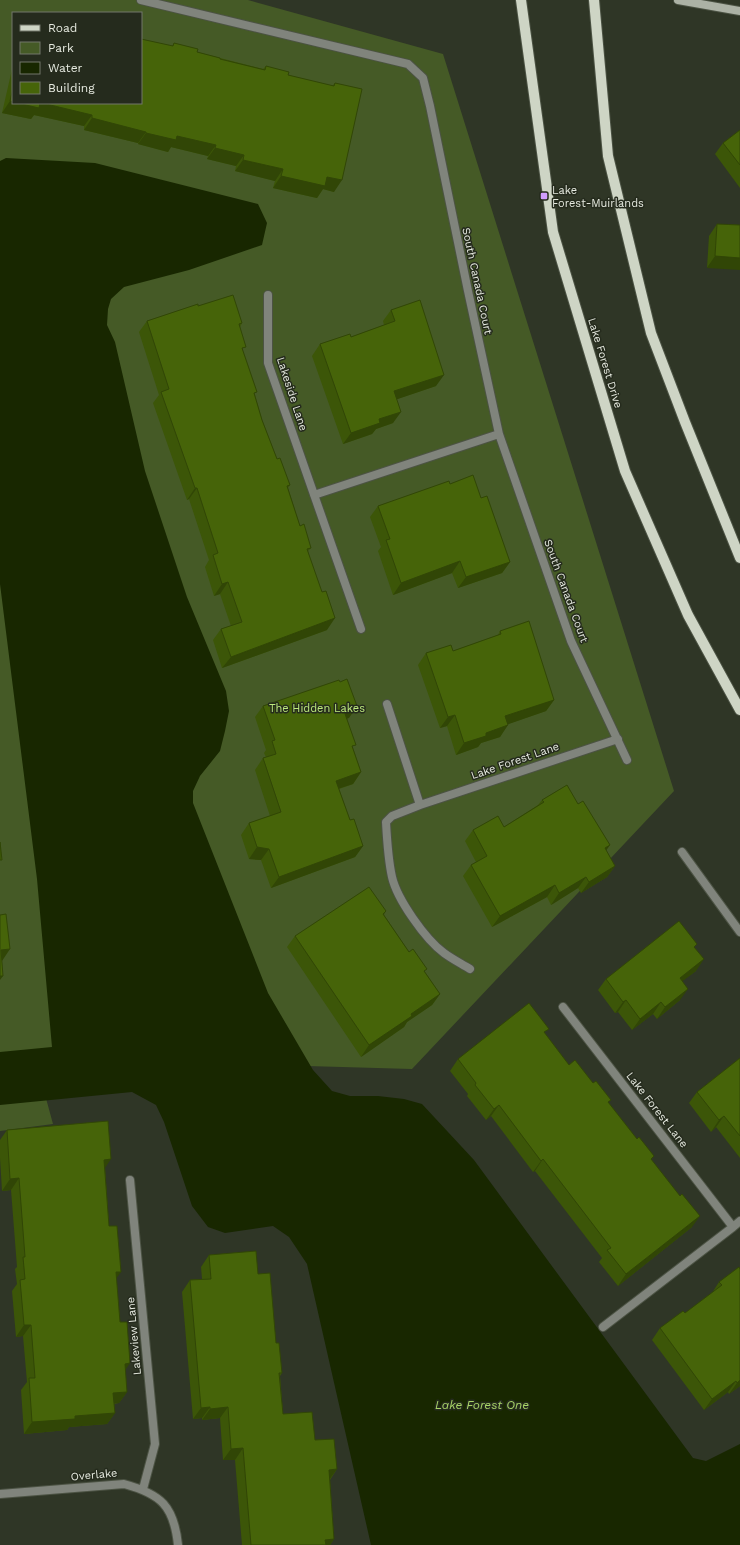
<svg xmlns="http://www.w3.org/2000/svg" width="740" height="1545" viewBox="0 0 740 1545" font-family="'Work Sans',sans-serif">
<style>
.green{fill:#455a26;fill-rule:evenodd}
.water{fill:#182700}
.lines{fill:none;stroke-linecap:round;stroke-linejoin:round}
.minor-casing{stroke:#4c5344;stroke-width:10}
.secondary-casing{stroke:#4c5344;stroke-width:10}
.primary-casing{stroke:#4c5344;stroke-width:12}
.minor{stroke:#80847c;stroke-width:8}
.secondary{stroke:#acb2a5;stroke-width:8}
.primary{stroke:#ced5c5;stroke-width:10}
.wall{fill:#3c5608}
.shaded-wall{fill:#314606}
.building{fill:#466409;stroke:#314606}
.poi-dot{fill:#d09dfe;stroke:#252b1d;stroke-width:1.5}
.labels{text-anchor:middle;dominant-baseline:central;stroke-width:3;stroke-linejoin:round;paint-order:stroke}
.poi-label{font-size:11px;fill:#e5e9df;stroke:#252b1d;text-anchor:start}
.street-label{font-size:11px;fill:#e5e9df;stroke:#252b1d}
.park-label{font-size:11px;fill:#bde97d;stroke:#252b1d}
.water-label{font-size:12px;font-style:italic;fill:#a8d467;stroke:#252b1d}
</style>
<rect width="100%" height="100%" fill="#2f3626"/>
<path class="green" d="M0 0H248L443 54 674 791 412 1069 35 1058 53 1124 0 1131ZM13 13H141V103H13Z"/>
<path class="water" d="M6 158 95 163 258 204 267 223 262 245 189 270 124 287 111 299 108 309 107 325 115 342 145 471 187 597 226 691 229 711 225 731 220 751 200 776 193 791V803L268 993 313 1070 332 1091 350 1096H378L404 1099 422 1104 474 1160 693 1458 706 1461 740 1444V1545H371L307 1264 289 1237 273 1226 225 1233 208 1227 192 1206 164 1122 156 1105 132 1092 0 1105V1052L52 1047 37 879 0 584V161Z"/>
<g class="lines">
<g class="minor-casing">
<path id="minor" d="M141 0 408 64 423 78 430 106 468 291 499 434 571 641 627 760
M268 295V363L361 629
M314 495 499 434
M387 704 420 805
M682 852 740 932
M470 969C462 964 452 959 444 953 425 939 397 899 392 877 388 859 387 840 386 822L392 816 420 805 618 739
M563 1007 733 1227 740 1221
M130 1180 155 1444 143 1489
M603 1327 733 1227
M0 1494 124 1484C161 1494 174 1506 178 1545"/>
</g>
<g class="secondary-casing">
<path id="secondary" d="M678 0 740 11"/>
</g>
<g class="primary-casing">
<path id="primary" d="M521 0 553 232 625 471 688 615 740 710
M594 0 608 156 651 333 685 422 740 558"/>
</g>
<use href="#minor" class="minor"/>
<use href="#secondary" class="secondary"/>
<use href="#primary" class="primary"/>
</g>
<path class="wall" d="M174 43 197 52 263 69 266 66 288 75 332 86 335 83 334 192 323 189 317 198 273 188 275 181 235 171 236 166 207 159 208 156 171 147 168 152 138 144V143L84 130V126L34 115 31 119 2 113 13 65V103L172 46Z
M740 130V188L715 154 723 143Z
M717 224 740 225 707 268 709 236Z
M198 306 242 323 240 327 243 351 255 395 262 420 277 459 290 485 288 488 300 526 311 548 308 551 327 630 222 668 213 640 221 629 231 626 220 594 214 596 205 567 209 560 189 499 187 500 153 403 159 395 139 332 147 321Z
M391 310 436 386 397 399 393 423 376 429 372 434 343 444 312 356 320 344 351 337 384 325 383 321Z
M450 484 481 498 510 562 502 573 458 588 452 573 393 595 378 551 381 547 370 517 378 506Z
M500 631 554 700 546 711 508 724 500 737 481 743 478 747 456 755 447 726 440 728 418 665 426 653 453 651 498 635Z
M263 706 349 718H347L353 748 361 772 353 784 339 789 350 820 363 846 355 857 271 888 261 860 249 859 241 835 249 823 270 816 255 770 263 758 266 757 264 753 266 750 255 717Z
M542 800 578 804 610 845 606 850 615 866 607 877 581 893 578 888 551 905 547 897 492 927 463 876 471 865 476 862 465 841 473 830 504 827 538 805Z
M386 911 384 915 409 952 425 972 440 994 432 1005 407 1022 404 1027 361 1057 287 947 295 936Z
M695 948 696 971 682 981 680 1000 657 1019 653 1014 632 1030 618 1012 615 1013 598 990 606 979Z
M545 1034 569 1065 593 1083 637 1139 654 1156 651 1160 692 1227 618 1286 599 1262 602 1258 535 1171 533 1172 491 1116 486 1120 467 1096 468 1094 450 1071 458 1059Z
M740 1058V1158L716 1127 711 1132 689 1103 697 1092Z
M7 1130 105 1168 109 1226 116 1278 127 1392 119 1403 114 1404 115 1413 107 1424 69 1427 67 1430 24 1434 21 1390 27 1382 23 1336 16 1337 12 1291 17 1284 15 1269 17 1267 11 1190 2 1191 0 1158V1140Z
M209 1255 258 1274 276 1343 282 1373 280 1376 283 1414 315 1440 337 1469 330 1480 334 1539 330 1545H242L235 1460H223L220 1418 202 1420V1418L193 1419 182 1292 190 1280 202 1279 201 1267Z
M739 1267 740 1386 729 1394 728 1392 704 1410 652 1340 660 1328 685 1313 712 1293 719 1282Z"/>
<path class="shaded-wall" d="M10 101 13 102V103H42L92 115 84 126 34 115 31 119 2 113Z
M92 118 146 132 138 143 84 130Z
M146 133 177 136 216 145 208 156 171 147 168 152 138 144Z
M215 148 244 155 236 166 207 159Z
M243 160 283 169 275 181 235 171Z
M281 176 327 177 342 180 334 192 323 189 317 198 273 188Z
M715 256 740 258V270L707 268Z
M444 375 436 386 386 403 394 391Z
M401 412 393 423 376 429 372 434 343 444 351 433 379 419Z
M195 488H197L189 499 187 500Z
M460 561 452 573 393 595 401 583Z
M510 562 502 573 458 588 466 577Z
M228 582 220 594 214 596 222 584Z
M335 618 327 630 222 668 231 657Z
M554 700 546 711 497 728 505 716Z
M357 706 349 718 336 722 344 711Z
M455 715 447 726 440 728 448 717Z
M508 725 500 737 481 743 478 747 456 755 464 743 486 733Z
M361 772 353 784 328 792 336 781Z
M610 845 602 856 605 848Z
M363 846 355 857 271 888 279 877Z
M257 847 269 849 261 860 249 859Z
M615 866 607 877 581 893 589 882Z
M586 877 578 888 551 905 559 893Z
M555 885 547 897 492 927 500 916Z
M10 949 2 961 1 950Z
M704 959 696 971 672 989 680 978Z
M0 976H3L0 980Z
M688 989 680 1000 657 1019 665 1007Z
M440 994 432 1005 407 1022 404 1027 361 1057 369 1045 411 1014Z
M626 1000 618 1012 615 1013 623 1002Z
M661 1002 653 1014 632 1030 640 1019Z
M499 1105 491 1116 486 1120 494 1109Z
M724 1116 716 1127 711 1132 719 1120Z
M111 1159 103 1171 104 1160Z
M543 1159 535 1171 533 1172 541 1161Z
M19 1178 11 1190 2 1191 10 1179Z
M700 1216 692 1227 618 1286 626 1274Z
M116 1272H121L113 1283Z
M24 1325H31L23 1336 16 1337Z
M130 1363 122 1375 125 1364Z
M740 1380V1386L729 1394 737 1383Z
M736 1381 728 1392 704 1410 712 1399Z
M127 1392 119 1403 105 1404 113 1393Z
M210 1407 202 1418 193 1419 201 1408Z
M228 1407 220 1418 202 1420 210 1409Z
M115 1413 107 1424 69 1427 67 1430 24 1434 32 1422 75 1416Z
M243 1448 235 1460H223L231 1449Z
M337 1469 329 1480V1470Z
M334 1539 330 1545H322L325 1540Z"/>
<path class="building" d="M141 39 173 46 174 43 198 49 197 52 220 58V59L265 70 266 66 289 72 288 75 334 86 335 83 362 89 342 180 327 177 325 186 281 176 283 169 243 160 244 155 215 148 216 145 177 136 176 140 146 133V132L92 118V115L42 103H141Z
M13 88V102L10 101Z
M17 103H40L39 108Z
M740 130V165L723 143Z
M717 224 740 225V258L715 256Z
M233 295 242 323 239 324 246 347 242 348 257 392 254 393 262 420 277 459 280 458 290 485 287 486 300 526 304 524 311 548 307 549 322 592 326 591 335 618 231 657 221 629 242 622 228 582 222 584 213 555 218 553 197 488H195L161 392 169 389 147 321 198 304V306Z
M420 300 444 375 394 391 401 412 379 419 380 423 351 433 320 344 350 334 351 337 395 321 391 310Z
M473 475 481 498 487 496 510 562 466 577 460 561 401 583 386 540 390 539 378 506 449 481 450 484Z
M529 621 554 700 505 716 508 725 486 733V736L464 743 455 715 448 717 426 653 451 645 453 651 501 634 500 631Z
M347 679 357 706 344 711 356 745 352 746 361 772 336 781 350 820 354 819 363 846 279 877 269 849 257 847 249 823 281 812 263 758 276 754 272 741 275 740 263 706 339 680 340 682Z
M567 785 578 804 583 801 610 845 605 848 615 866 589 882 586 877 559 893 555 885 500 916 471 865 487 856 473 830 498 816 504 827 544 802 542 800Z
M0 842 2 860H0Z
M369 887 386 911 383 914 409 952 413 949 427 969 424 971 440 994 411 1014 412 1016 369 1045 295 936Z
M6 914 10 949 1 950 3 976H0V915Z
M679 921 697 944 694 947 704 959 680 978 688 989 665 1007 661 1002 640 1019 626 1000 623 1002 606 979Z
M529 1003 549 1029 544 1032 569 1065 575 1060 593 1083 596 1081 611 1100 608 1102 637 1139 639 1137 654 1156 651 1159 680 1196 682 1194 700 1216 626 1274 607 1250 611 1248 543 1159 541 1161 499 1105 494 1109 475 1085 476 1083 458 1059Z
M740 1058V1136L724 1116 719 1120 697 1092Z
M108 1121 111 1159 104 1160 109 1226H117L121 1272H116L120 1322H127L130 1363 125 1364 127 1392 113 1393 115 1413 75 1416V1419L32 1422 29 1378H35L31 1325H24L20 1280 25 1279 23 1257H25L19 1178 10 1179 7 1130Z
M256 1251 258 1274 270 1273 276 1343H279L282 1373H279L283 1414 312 1412 315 1440 334 1439 337 1469 329 1470 334 1539 325 1540 326 1545H251L243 1448 231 1449 228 1407 210 1409V1407L201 1408 190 1280 211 1279 209 1255Z
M739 1267 740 1269V1380L737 1383 736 1381 712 1399 660 1328 683 1311 685 1313 722 1285 719 1282Z"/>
<rect class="poi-dot" x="540" y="192" width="8" height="8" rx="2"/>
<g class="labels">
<g class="poi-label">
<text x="552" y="190">Lake<tspan x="552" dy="13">Forest-Muirlands</tspan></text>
</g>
<g class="street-label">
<text transform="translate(477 281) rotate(78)">South Canada Court</text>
<text transform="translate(605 363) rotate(73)">Lake Forest Drive</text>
<text transform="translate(292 394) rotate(72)">Lakeside Lane</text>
<text transform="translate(566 591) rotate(70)">South Canada Court</text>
<text transform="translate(515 761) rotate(-19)">Lake Forest Lane</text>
<text transform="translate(657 1110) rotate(52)">Lake Forest Lane</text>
<text transform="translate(134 1336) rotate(-95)">Lakeview Lane</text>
<text transform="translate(94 1475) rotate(-5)">Overlake</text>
</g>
<g class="park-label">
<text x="317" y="708">The Hidden Lakes</text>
</g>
<g class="water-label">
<text x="482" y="1405">Lake Forest One</text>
</g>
</g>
<rect x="12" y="12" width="130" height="92" fill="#252b1d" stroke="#72776b"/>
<rect x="20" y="25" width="20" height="6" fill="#ced5c5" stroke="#72776b"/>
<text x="48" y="32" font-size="12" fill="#e5e9df">Road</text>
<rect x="20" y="42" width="20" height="12" fill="#455a26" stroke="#72776b"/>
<text x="48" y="52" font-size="12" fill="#e5e9df">Park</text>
<rect x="20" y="62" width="20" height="12" fill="#182700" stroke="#72776b"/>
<text x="48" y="72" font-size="12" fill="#e5e9df">Water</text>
<rect x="20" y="82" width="20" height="12" fill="#466409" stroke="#72776b"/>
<text x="48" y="92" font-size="12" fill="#e5e9df">Building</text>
</svg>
